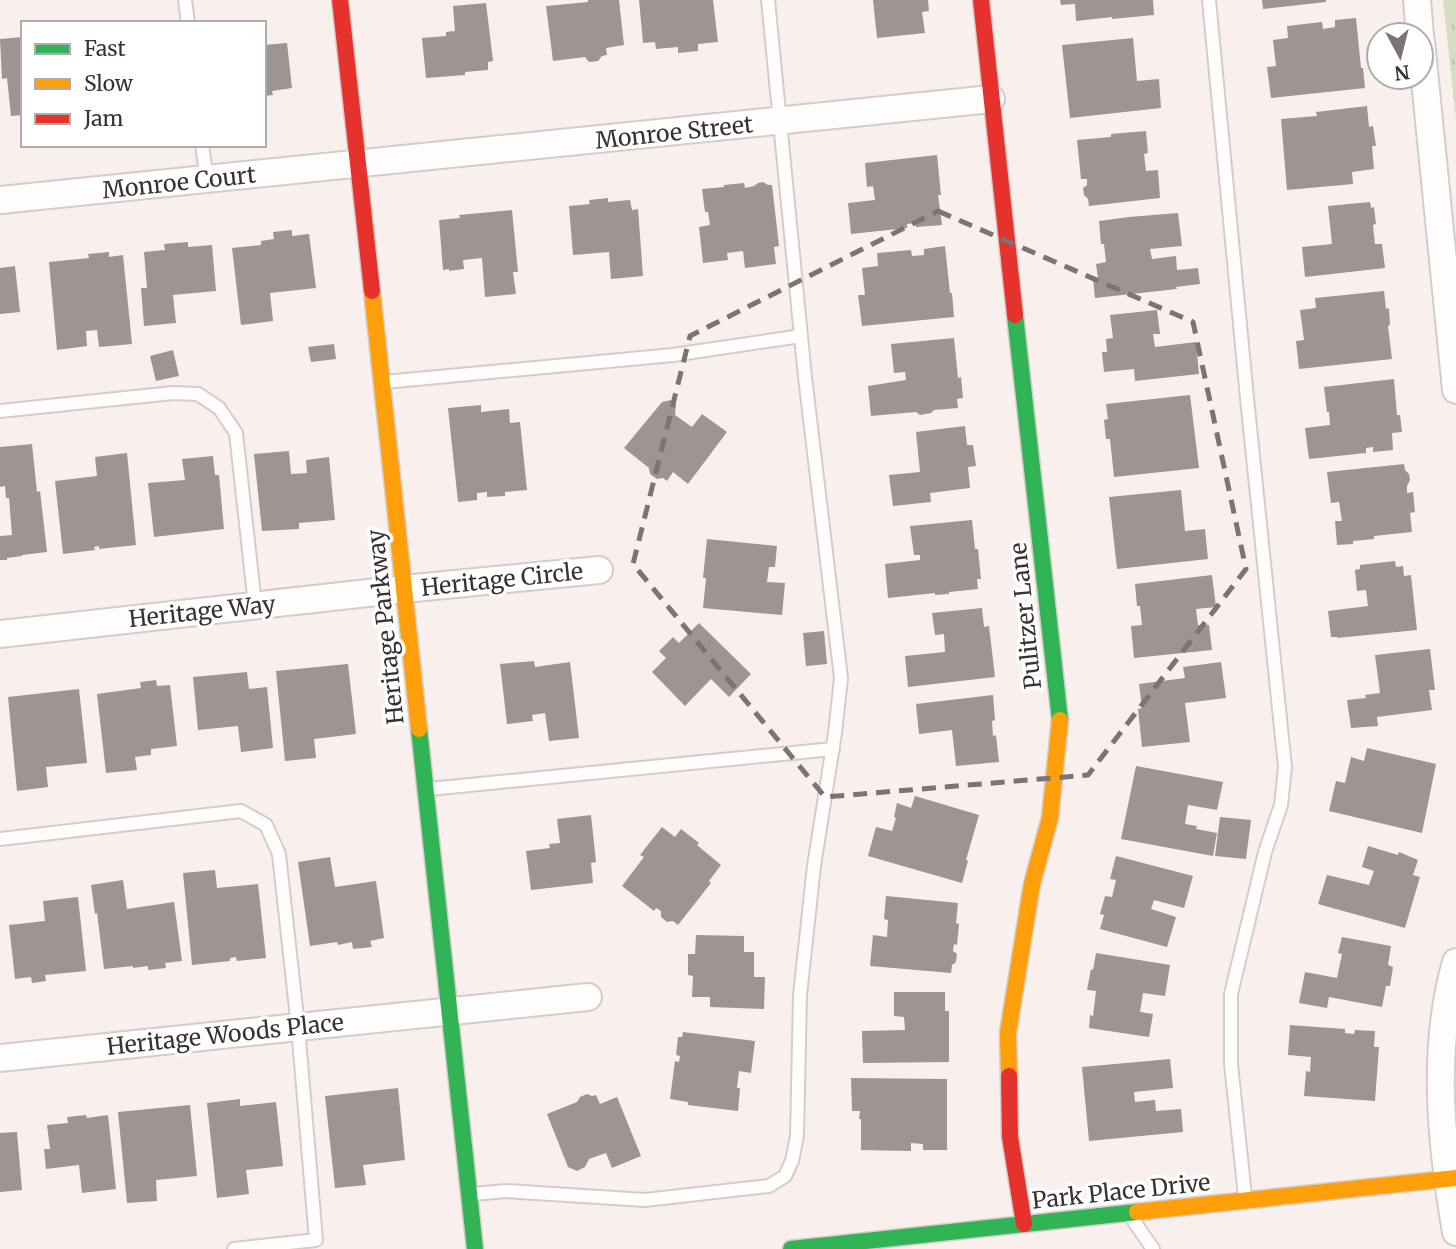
<svg xmlns="http://www.w3.org/2000/svg" width="1456" height="1249" viewBox="0 0 1456 1249" font-family="Merriweather,serif">
<style>
.grass{fill:url(#grass-tufts)}
.building{fill:#9c9593}
.lines{fill:none;stroke-linecap:round;stroke-linejoin:round}
.lane-casing{stroke:#d4ccca;stroke-width:16}
.street-casing{stroke:#d4ccca;stroke-width:30}
.fast-casing{stroke:#d4ccca;stroke-width:19}
.slow-casing{stroke:#d4ccca;stroke-width:19}
.jam-casing{stroke:#d4ccca;stroke-width:19}
.lane{stroke:#fefdfc;stroke-width:12}
.street{stroke:#fefdfc;stroke-width:26}
.fast{stroke:#30b455;stroke-width:16}
.slow{stroke:#ff9f0a;stroke-width:16}
.jam{stroke:#e5322d;stroke-width:16}
.marked{fill:none;stroke:#7c7472;stroke-width:5;stroke-dasharray:14 9;stroke-linejoin:round}
.labels{text-anchor:middle;dominant-baseline:central;stroke-width:7;stroke-linejoin:round;paint-order:stroke}
.street-label{font-size:23px;fill:#38312f;stroke:#fff}
</style>
<defs>
<pattern id="grass-tufts" width="24" height="20" patternUnits="userSpaceOnUse" patternTransform="scale(1.75)"><rect width="24" height="20" fill="#d5ddc3"/><path d="M3 7l-1-3M5 7V3M7 7l1-3M15 17l-1-3M17 17v-4M19 17l1-3" fill="none" stroke="#b8bea8"/></pattern>
</defs>
<rect width="100%" height="100%" fill="#f9f0ed"/>
<path class="grass" d="M1443 0H1456V120Z"/>
<path class="building" d="M588 0H619L624 45 606 48 607 55 602 56 598 61 589 62 585 57 553 61 546 6 588 2Z
M639 0H713L718 42 698 44V51L678 53V47L656 49 655 42 643 43Z
M873 0H928L929 11 922 12 925 33 877 38Z
M1060 0H1153L1154 15 1112 19V17L1076 21 1075 4 1061 5Z
M1262 0H1326V2L1263 9Z
M486 3 493 61 488 62V70L465 72V75L426 78 422 38 446 36V32L455 31 453 6Z
M1356 18 1361 68H1363L1365 88 1271 98 1267 67 1276 66 1273 40 1288 38 1287 26 1322 22 1323 29 1335 27V20Z
M23 37V115L11 116 7 78 2 79 0 39Z
M1133 38 1137 81 1159 79 1161 108 1070 118 1062 45Z
M287 43 292 88 272 91 273 95 264 96V45Z
M1367 106 1369 127 1373 126 1376 146H1372L1374 169 1352 172 1353 184 1287 190 1281 119 1317 116 1316 112Z
M1146 131 1148 153 1144 154 1146 171 1158 170 1160 198 1089 206 1088 199 1084 195 1083 188 1087 185V179H1081L1077 140 1111 137V134Z
M937 155 941 195H938L942 225 916 227 915 223 907 224V228L851 234 848 203 875 200 873 186 867 187 865 163Z
M763 182 768 185H772L779 246 774 247 776 264 745 268 743 251 727 253 728 260 703 263 699 227 710 225 708 212H705L702 189 724 187V185L744 183 745 188 754 186 758 183Z
M608 198V202L630 200 632 210 638 209 643 276 611 279 609 252 573 255 569 206 590 204 589 200Z
M1370 202 1371 208 1374 207 1376 224 1373 225 1375 244H1382L1385 268 1305 277 1302 247 1332 244 1328 206Z
M512 210 518 272H513L516 294 485 297 482 258 463 260 464 269 449 271V269L443 270 439 220 460 218 459 215Z
M1178 213 1182 246 1150 249 1152 259 1176 256 1177 270 1198 268 1200 284 1176 287 1177 289 1095 298 1093 278H1098L1096 264 1106 262 1104 244H1101L1099 221 1129 217Z
M292 230V236L309 234 316 288 270 293 273 321 241 325 232 248 261 245V241L274 239 273 232Z
M188 242V247L212 245 216 291 173 295 176 323 144 326 141 288H147L144 252 165 250 164 244Z
M945 246 950 293H952L954 317 862 326 858 295H865L862 268 878 266 877 253 911 250 912 256 924 255V249Z
M109 252V257L123 255 132 344 99 347 97 330 86 331 87 346 57 350 49 262 89 258 88 254Z
M15 266 20 312 0 314V268Z
M1384 291 1386 309 1389 308 1390 325 1388 326 1392 359 1299 369 1296 341 1304 340 1300 310 1316 308 1315 298Z
M1157 310 1160 334H1153L1155 347 1196 342 1199 374 1135 381 1134 369 1104 372 1102 352H1107L1106 339 1113 338 1110 315Z
M954 338 958 378 961 377 963 398 957 399 958 408 934 410 931 413 920 415 916 412 871 416 868 386 906 380 905 372 894 373 891 344Z
M334 344 336 359 311 362 308 347Z
M173 350 179 376 156 381 150 356Z
M1394 379 1397 415H1400L1402 432 1392 433 1393 450 1373 452V447L1366 448V453L1309 459 1305 428 1330 425 1329 412H1327L1324 387Z
M1190 395 1199 468 1114 477 1110 439H1106L1104 420 1108 419 1106 404Z
M671 400 676 404 675 415 692 427 702 414 727 432 688 484 673 472 667 481 663 478 657 479 650 474 649 468 624 448 662 402Z
M481 405V412L509 409 510 423 520 422 527 490 505 492V496L487 497V492L477 493V500L458 502 448 408Z
M965 426 967 445H973L976 466 968 467 970 488 930 493 931 502 893 506 889 475 920 472 916 432Z
M32 444 37 492 40 491 47 552 22 555V556L7 558V560H0V536L12 535 9 498H6L5 486 0 487V447Z
M289 451 291 474 307 473 306 460 329 457 335 520 299 523V529L262 531 254 454Z
M127 453 136 545 99 549V546L94 547 95 550 63 554 55 481 97 476 95 457Z
M213 456 215 475H219L224 529 154 537 148 483 185 480 182 459Z
M1404 464 1405 470 1409 474 1410 480 1407 486V493L1413 492 1415 512 1410 513 1412 532 1374 536V539L1353 541V544L1337 545 1335 521H1342L1339 502 1331 503 1327 472Z
M1181 490 1185 531 1205 529 1208 559 1117 569 1109 497Z
M972 520 975 549H978L981 579H977L978 589 949 592V594L935 595V593L888 598 885 564 920 560V555H914L910 526Z
M707 539 777 546 775 567H769L767 582 785 583 782 615 703 608 706 578H703Z
M1395 561 1396 567 1403 566 1404 576 1411 575 1417 630 1337 638V637H1331L1328 611 1368 606 1366 590 1357 591 1355 570 1360 569V565Z
M1212 575 1216 607 1196 609 1198 625H1209L1212 650 1134 658 1131 626 1142 625 1140 606H1137L1135 584Z
M982 608 984 627 989 626 995 677 908 687 905 656 945 652 944 634 935 635 932 613Z
M699 623 751 674 729 697 711 679 685 706 652 672 666 658 659 651 673 637 679 643Z
M824 631 827 664 806 666 803 633Z
M1430 649 1435 690H1429L1432 710 1377 717 1378 726 1351 728 1347 700 1366 698 1365 695 1380 693 1375 655Z
M534 661 535 667 570 662 579 738 549 741 545 713 532 715 533 721 507 724 500 664Z
M1221 662 1226 698 1185 703 1190 742 1142 747 1138 709 1142 708 1139 684 1185 678 1183 667Z
M348 664 356 734 314 739 316 758 285 761 276 671Z
M247 672 249 689 267 687 273 748 241 752 238 726 198 730 193 677Z
M156 680 157 686 170 685 177 746 151 749V755L135 757 137 770 106 773 97 694 141 688 140 682Z
M79 689 87 763 46 767 48 787 17 791 8 697Z
M993 695 995 720 992 721 993 736 996 735 999 762 956 766 952 730 919 734 916 704Z
M1367 748 1436 764 1422 833 1329 811 1336 781 1345 783 1351 757 1364 761Z
M1136 766 1223 782 1217 810 1188 805 1185 824 1197 826 1196 829 1217 833 1213 856 1121 839Z
M915 796 979 815 966 860 968 861 962 883 868 856 876 827 892 831 896 818 894 817 897 803 911 808Z
M591 815 596 862 591 863 593 883 531 890 526 851 550 848 549 844 560 843 557 819Z
M1220 817 1251 820 1246 859 1215 856Z
M662 827 675 837 681 829 699 843 697 845 721 865 709 881 711 883 678 925 673 921 667 922 661 917V911L656 908 654 911 622 886 644 857 640 855Z
M1368 846 1398 855 1399 852 1418 860 1413 875 1420 877 1405 928 1318 904 1327 875 1369 885 1374 871 1362 867Z
M1116 856 1193 876 1184 908 1154 900 1151 909 1176 917 1167 947 1100 929 1104 915 1100 914 1105 896 1112 897 1116 880 1110 879Z
M330 857 335 887 376 881 384 938 370 941 372 947 353 949 352 942 338 945 337 942 310 946 298 862Z
M215 870 217 888 258 884 266 958 237 961 236 957 230 958V961L192 965 183 873Z
M123 880 127 909 174 902 182 961 165 963 166 968 148 970V966L133 968V966L104 969 97 913 95 914 91 885Z
M886 896 958 903 956 923 959 924 957 945 954 944 953 951 957 954 956 962 952 965 951 973 870 966 873 935 887 937 888 920 884 919Z
M78 897 86 971 45 975 46 981 32 983 31 977 15 979 9 925 45 921 43 901Z
M696 935 744 936V952H754V977H765L764 1009 710 1007V997H692L693 976 688 975V954H695Z
M1342 937 1391 946 1388 965 1393 967 1390 986H1386L1382 1007 1329 997 1327 1008 1299 1003 1305 972 1337 978 1342 954 1338 953Z
M1096 953 1170 965 1165 996 1143 993 1140 1012 1153 1014 1149 1037 1089 1028 1090 1015 1093 1016 1096 991 1087 990 1091 969 1093 970Z
M894 992H945V1011H949V1062L863 1063 862 1031 905 1030 904 1017 894 1016Z
M1290 1025 1345 1029V1033L1354 1034 1355 1030 1375 1031 1374 1047H1379L1375 1101 1304 1096 1306 1071 1310 1072 1311 1057 1288 1055Z
M683 1032 755 1041 751 1073 739 1071 737 1088H740L738 1111 688 1105V1102L670 1099 675 1061 679 1062 680 1056 676 1055 678 1037H682Z
M1170 1059 1173 1088 1134 1092 1135 1102 1155 1100 1156 1111 1181 1109 1183 1132 1089 1141 1082 1067Z
M851 1078 947 1079V1150H923V1144L911 1143V1151L861 1150V1119H859L860 1111H852Z
M398 1088 405 1160 363 1165 366 1185 335 1188 325 1096Z
M587 1094 592 1096 596 1095 600 1104 617 1097 641 1156 612 1168 606 1153 589 1159 585 1167 577 1171 568 1167 547 1114 577 1102 580 1097Z
M240 1099V1106L276 1102 283 1166 246 1170 249 1194 217 1198 207 1103Z
M190 1105 197 1176 156 1180 157 1201 127 1203 118 1112Z
M86 1115 87 1118 108 1115 116 1189 82 1193 79 1165 46 1169 44 1149H50L47 1125 68 1123 67 1117Z
M17 1132 22 1190 0 1192V1133Z"/>
<g class="lines">
<g class="lane-casing">
<path id="lane" d="M185 0 188 23
M1209 0 1247 398 1285 767 1281 805 1265 852 1231 994V1064L1245 1196
M202 145 207 179
M384 382 673 355 801 336
M0 411 173 393 198 394 219 408 236 433 255 605
M429 789 833 749
M0 839 241 811 266 825 279 854 298 1027 316 1240 234 1249
M473 1194 506 1191 645 1200 769 1186 785 1176 792 1161 797 1136 800 995 814 866 835 733 841 678 805 377 768 0
M1131 1217 1153 1249"/>
</g>
<g class="street-casing">
<path id="street" d="M1417 0 1420 35
M1421 41 1456 390
M0 200 991 99
M0 634 404 589 599 570
M1456 962C1431 1049 1441 1144 1456 1232
M0 1058 588 997"/>
</g>
<g class="fast-casing">
<path id="fast" d="M1015 315 1060 720
M419 729 475 1249
M791 1249 1137 1212"/>
</g>
<g class="slow-casing">
<path id="slow" d="M372 291 419 729
M1009 1076 1008 1033 1032 884 1050 818 1060 720
M1137 1212 1456 1178"/>
</g>
<g class="jam-casing">
<path id="jam" d="M340 0 372 291
M981 0 1015 315
M1009 1076 1010 1137 1024 1224"/>
</g>
<use href="#lane" class="lane"/>
<use href="#street" class="street"/>
<use href="#fast" class="fast"/>
<use href="#slow" class="slow"/>
<use href="#jam" class="jam"/>
</g>
<path class="marked" d="M938 211 1193 322 1246 569 1088 775 825 797 633 564 690 336Z"/>
<g class="labels">
<g class="street-label">
<text transform="translate(674 132) rotate(-6)">Monroe Street</text>
<text transform="translate(179 182) rotate(-6)">Monroe Court</text>
<text transform="translate(502 579) rotate(-6)">Heritage Circle</text>
<text transform="translate(202 611) rotate(-6)">Heritage Way</text>
<text transform="translate(1025 616) rotate(-96)">Pulitzer Lane</text>
<text transform="translate(385 627) rotate(-96)">Heritage Parkway</text>
<text transform="translate(225 1034) rotate(-6)">Heritage Woods Place</text>
<text transform="translate(1121 1191) rotate(-6)">Park Place Drive</text>
</g>
</g>
<rect x="21" y="21" width="245" height="126" fill="#ffffff" stroke="#afadac" stroke-width="2"/>
<rect x="35" y="44" width="35" height="10" fill="#30b455" stroke="#afadac" stroke-width="2"/>
<text x="84" y="56" font-size="21" fill="#38312f">Fast</text>
<rect x="35" y="79" width="35" height="10" fill="#ff9f0a" stroke="#afadac" stroke-width="2"/>
<text x="84" y="91" font-size="21" fill="#38312f">Slow</text>
<rect x="35" y="114" width="35" height="10" fill="#e5322d" stroke="#afadac" stroke-width="2"/>
<text x="84" y="126" font-size="21" fill="#38312f">Jam</text>
<g transform="translate(1400 56) rotate(173)"><circle r="33" fill="#ffffff" stroke="#afadac" stroke-width="2"/>
<path d="M0-5L12 26L0 18L-12 26Z" fill="#7c7472"/>
<text y="-10" font-size="19" font-weight="bold" text-anchor="middle" fill="#38312f">N</text>
</g>
</svg>
